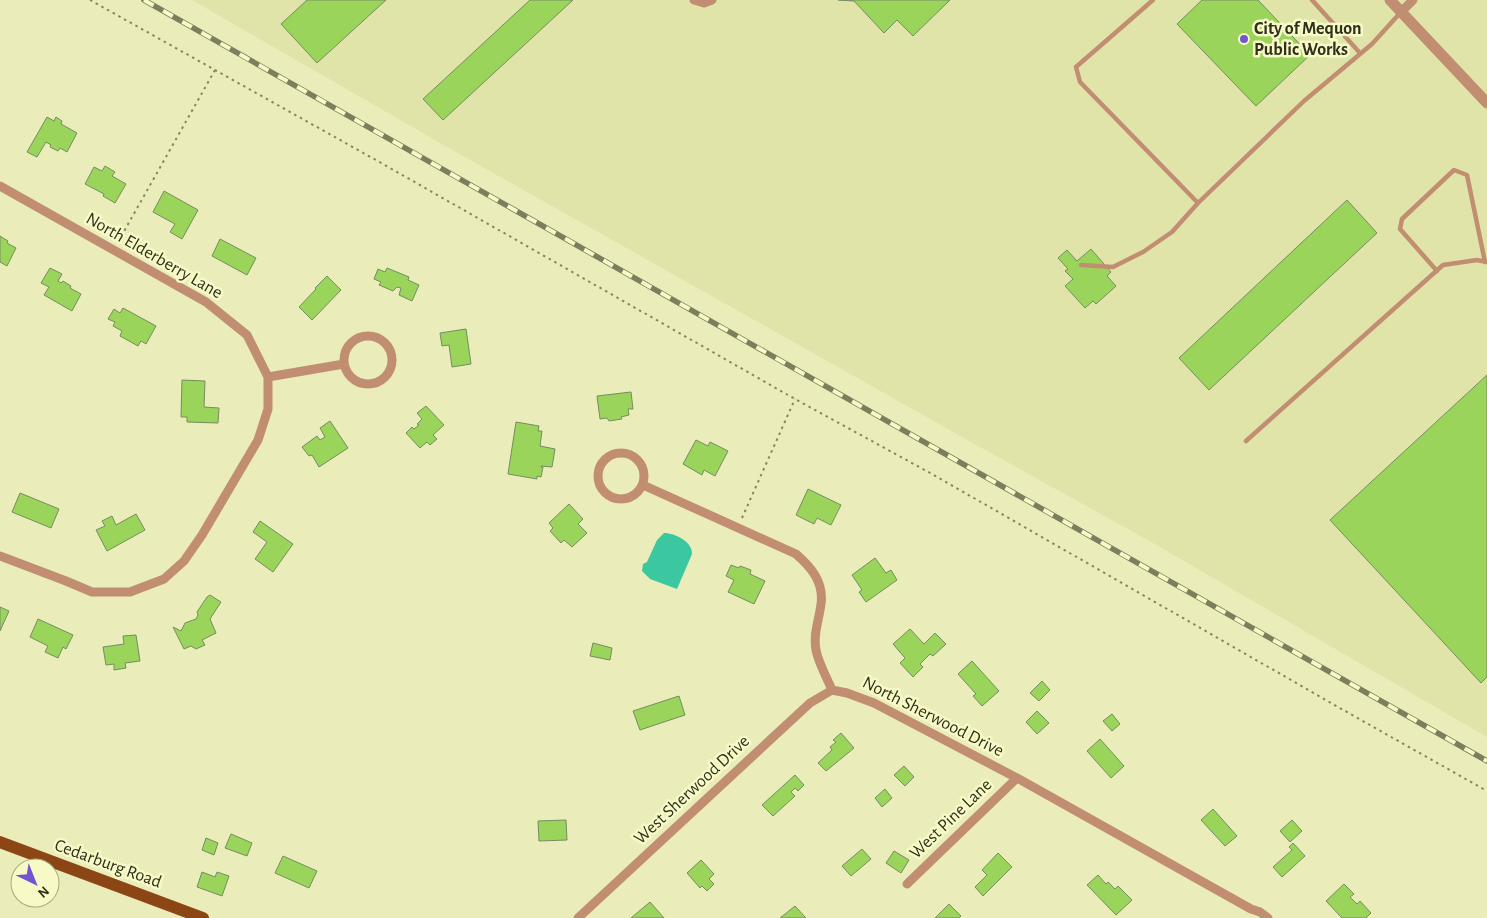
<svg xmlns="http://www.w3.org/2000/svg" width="1487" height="918" viewBox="0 0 1487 918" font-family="'Alegreya Sans',sans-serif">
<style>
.built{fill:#e1e4a8}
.water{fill:#3bc7a0}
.building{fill:#9bd45a;stroke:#768c61}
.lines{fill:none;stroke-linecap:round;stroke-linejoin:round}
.path{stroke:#858663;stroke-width:2;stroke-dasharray:2.5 4;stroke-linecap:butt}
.service{stroke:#c18e72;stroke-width:4.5}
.minor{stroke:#c18e72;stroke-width:9}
.tertiary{stroke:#c18e72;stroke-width:11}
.primary{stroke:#8c4616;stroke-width:12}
.rail-casing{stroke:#7c7e5c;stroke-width:5.5}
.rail{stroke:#f7fac6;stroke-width:4;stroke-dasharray:11;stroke-linecap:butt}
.poi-dot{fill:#7255cf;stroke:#f7fac6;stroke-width:2}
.labels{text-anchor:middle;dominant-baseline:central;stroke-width:5;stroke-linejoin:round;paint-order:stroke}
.poi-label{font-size:18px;font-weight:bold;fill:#30311c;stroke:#f7fac6;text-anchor:start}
.street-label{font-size:18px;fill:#30311c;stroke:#f7fac6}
</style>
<rect width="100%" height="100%" fill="#eaedb9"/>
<path class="built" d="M192 0H1487V737L1153 543 971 442 447 147Z"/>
<path class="water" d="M664 533C675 533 693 542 692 554L677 589 650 579 642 571 643 564 647 562 657 540Z"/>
<path class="building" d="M307 0H386L317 63 281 24Z
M530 0H573L443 120 423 99Z
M838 0H950L913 36 897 20 884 33 854 1Z
M1202 0H1258L1310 55 1256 106 1177 24Z
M47 117 54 121 56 117 62 121 61 124 77 133 67 152 60 148 58 151 50 147 51 145 46 142 37 157 27 152Z
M105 166 115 172 112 176 126 184 115 203 103 196 104 194 85 184 94 167 102 171Z
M164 191 198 210 182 239 170 232 175 224 153 212Z
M1347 200 1377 233 1209 390 1179 358Z
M0 236 8 241 7 243 16 248 7 266 0 262Z
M220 239 256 258 247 275 212 256Z
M1091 249 1111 272 1107 276 1116 286 1096 304 1093 301 1085 308 1065 286 1073 279 1065 271 1068 269 1058 258 1067 250 1077 261Z
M50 268 62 274 58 281 61 283 63 281 71 286 70 288 81 294 72 311 44 295 49 287 41 283Z
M387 268 409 277 408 280 419 285 412 301 399 295 401 288 397 287 393 291 379 285 381 282 374 279 378 269 385 272Z
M327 276 341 290 312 320 299 307 316 289 315 288Z
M123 308 156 326 146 344 141 341 138 346 120 336 122 331 113 326 115 322 108 319 114 309 120 313Z
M466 329 471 364 452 367 449 345 442 346 440 333Z
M1487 375V677L1481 683 1330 520Z
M182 380 205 381 204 407 219 408 218 423 187 422V417H181Z
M631 392 633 409H628L629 415 621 417 622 419 609 421 607 418 600 419 597 396Z
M426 406 444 425 433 435 437 439 430 445 427 442 420 448 406 433 412 427 414 429 419 425 417 424 422 419 417 413Z
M330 421 348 448 319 467 312 455 309 456 302 447 317 436 320 440 325 437 320 428Z
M516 422 539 426 538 431H542L540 446 555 449 552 467 541 466V467H543L541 477 537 476V479L508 474Z
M696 440 708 446 710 442 728 451 715 476 704 470 702 475 683 464Z
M808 489 841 505 831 525 817 518 814 524 796 515Z
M20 493 59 509 51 528 12 512Z
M569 504 583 519 578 524 587 533 572 547 564 540 561 543 550 531 553 528 549 523Z
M136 514 145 530 107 551 96 530 105 526 102 521 112 516 116 525Z
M260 521 293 544 273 572 255 559 267 542 253 532Z
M875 558 886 573 891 570 897 580 866 602 859 592 862 590 852 575Z
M731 565 739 568 740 566 751 570 750 574 765 581 754 604 728 592 734 580 726 576Z
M210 595 221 602 210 619 216 633 202 640 205 645 196 649 191 646 184 649 173 627 181 631 185 623 196 619 198 615 197 612 207 597Z
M0 607 9 611 0 631Z
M38 619 73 635 66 649 63 647 58 658 45 652 48 646 30 637Z
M910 629 924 644 935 633 946 644 933 656 930 654 920 664 923 667 913 677 900 663 905 658 893 644Z
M136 635 140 661 125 663 126 668 114 670V664L106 665 103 647 124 644 123 636Z
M593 643 612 648 610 660 590 656Z
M972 661 999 691 982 706 973 696 976 694 958 674Z
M1042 681 1050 690 1039 701 1030 693Z
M679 696 685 715 640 730 633 711Z
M1037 711 1049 723 1037 734 1026 722Z
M1112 714 1120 724 1112 731 1103 721Z
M841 733 854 748 826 771 818 763 832 750 830 747 836 742 833 740Z
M1100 739 1124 766 1111 778 1087 751Z
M904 766 914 777 905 786 894 775Z
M795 775 804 785 798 791 795 788 791 792 795 796 773 816 762 805Z
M885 789 892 798 882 807 875 798Z
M1213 809 1237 836 1225 846 1201 820Z
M566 820 567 840 539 841 538 821Z
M1292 820 1302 831 1290 842 1280 831Z
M231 834 252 843 247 856 225 848Z
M206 838 218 843 214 855 202 850Z
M1293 843 1305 856 1282 877 1273 867 1292 850 1289 847Z
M862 849 871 859 851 876 842 866Z
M894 851 909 860 901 873 886 863Z
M998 853 1012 867 983 896 975 887 987 875 982 870Z
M283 856 317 871 309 888 275 873Z
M701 860 714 874 709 879 714 884 707 891 702 886 700 888 687 873Z
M202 872 215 877 217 872 229 876 222 896 197 887Z
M1098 875 1106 884 1108 882 1115 889 1118 886 1132 900 1116 915 1087 885Z
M1344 884 1354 894 1350 897 1357 904 1360 901 1371 913 1366 918H1342L1326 901Z
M650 902 664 918H631Z
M949 904 961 916 959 918H935Z
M795 906 806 918H780Z"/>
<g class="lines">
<path class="path" d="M90 0 383 164 795 399 932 474 1338 707 1487 791
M118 242 215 70
M742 518 795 399"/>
<path class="service" d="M1153 0 1076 67 1080 82 1198 203
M1312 0 1360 53
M1081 265 1113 267 1143 252 1172 232 1198 203 1304 101 1372 44 1401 12
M1437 271 1400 229 1402 219 1454 170 1467 175 1485 262
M1246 441 1443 265 1477 260 1487 262"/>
<path class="minor" d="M694 0 704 3 712 0
M1401 12 1413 0
M0 186 206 302 247 335 268 377V409L258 440 202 535 184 561 164 579 130 592H92L66 581 0 556
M344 360a24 24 0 1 1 48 0a24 24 0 1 1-48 0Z
M268 377 344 364
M598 476a23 23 0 1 1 46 0a23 23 0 1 1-46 0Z
M643 485 796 554C811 567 824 582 821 604 819 620 813 634 816 650 818 662 827 678 832 690L847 693 874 703 1017 778 1251 909 1260 912 1268 918
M907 884 1017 778
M578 918 810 703 832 690"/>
<path class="tertiary" d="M1390 0 1487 103"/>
<path class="primary" d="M0 842 203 918"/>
<g class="rail-casing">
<path id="rail" d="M144 0 1487 761"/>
</g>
<use href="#rail" class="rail"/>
</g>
<circle class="poi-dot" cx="1244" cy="39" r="5"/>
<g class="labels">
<g class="poi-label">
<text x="1254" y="29">City of Mequon<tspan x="1254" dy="21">Public Works</tspan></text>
</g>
<g class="street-label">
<text transform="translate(154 256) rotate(30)">North Elderberry Lane</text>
<text transform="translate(933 717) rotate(27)">North Sherwood Drive</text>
<text transform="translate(692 790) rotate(-43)">West Sherwood Drive</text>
<text transform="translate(951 819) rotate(-44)">West Pine Lane</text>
<text transform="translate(108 864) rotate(20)">Cedarburg Road</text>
</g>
</g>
<g transform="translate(35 883) rotate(137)"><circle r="24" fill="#f7fac6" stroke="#a7aa82"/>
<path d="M0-4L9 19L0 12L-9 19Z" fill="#7255cf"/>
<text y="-8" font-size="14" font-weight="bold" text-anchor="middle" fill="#30311c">N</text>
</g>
</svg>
